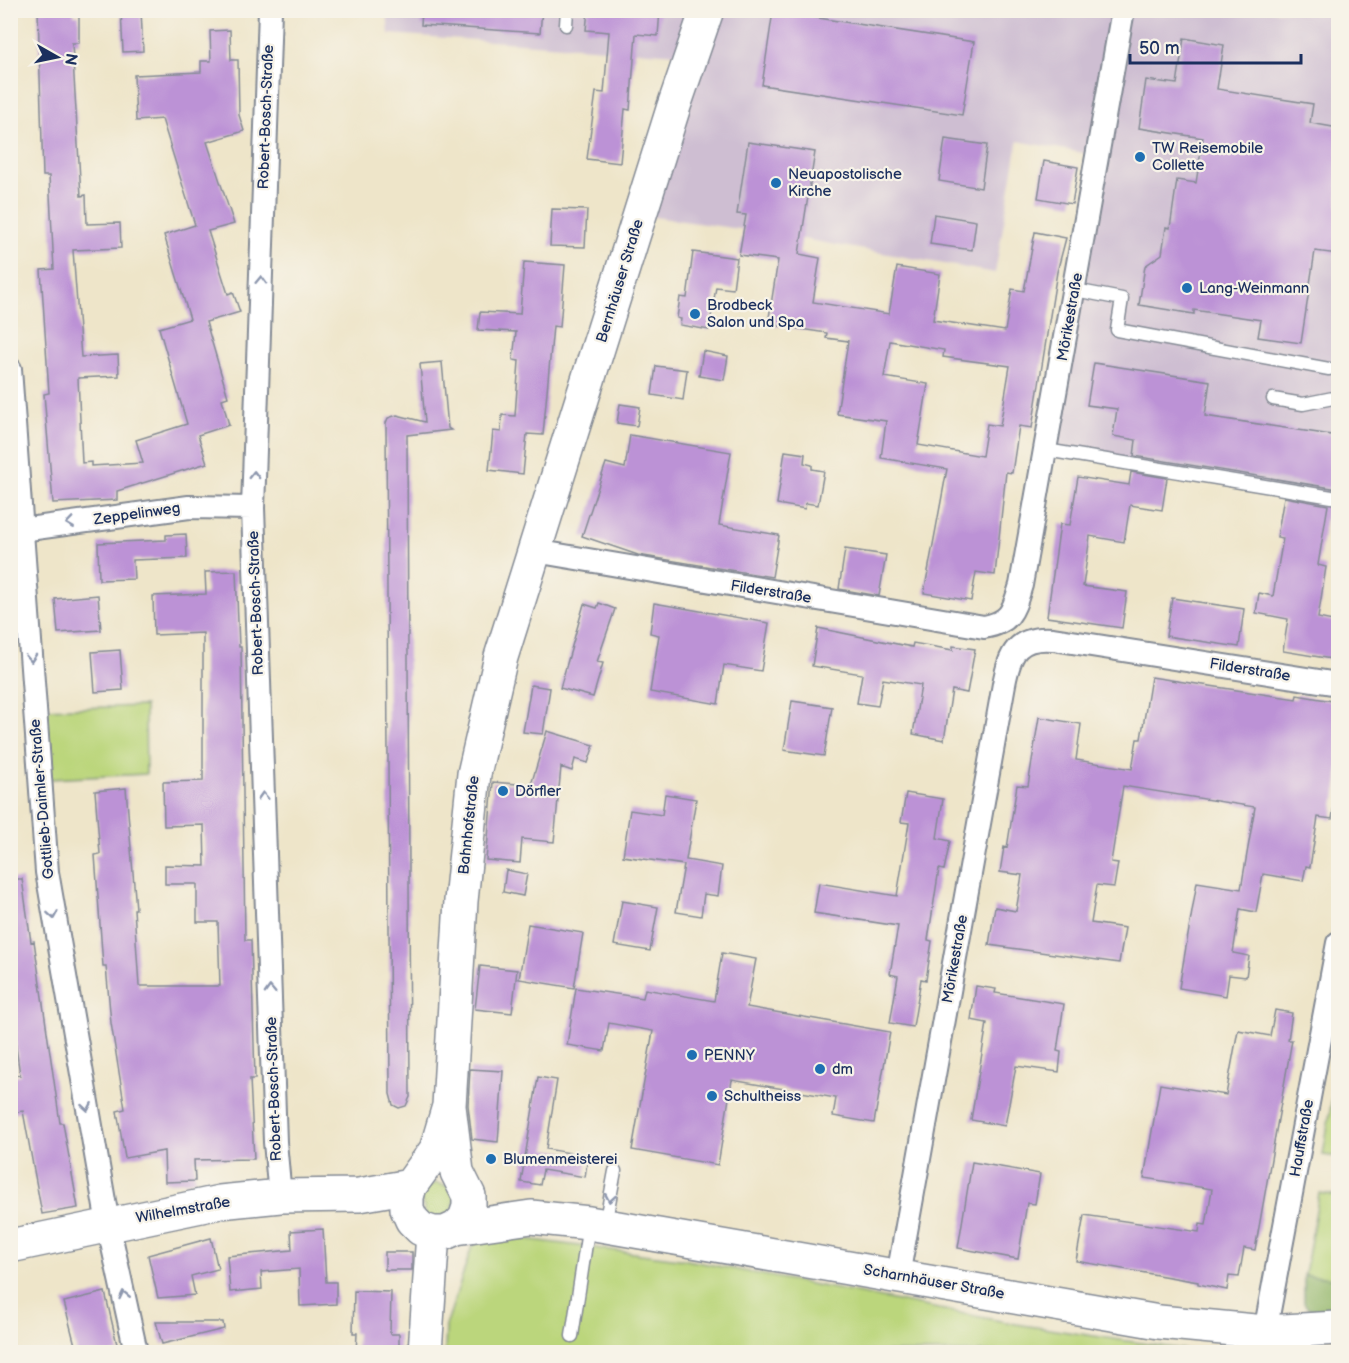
<svg xmlns="http://www.w3.org/2000/svg" width="1349" height="1363" viewBox="0 0 1349 1363" font-family="'Balsamiq Sans',sans-serif">
<style>
.industrial{fill:#cebed2}
.green{fill:#bbd67c;stroke:#6b826d;stroke-width:1.5}
.forest{fill:#94b76c;stroke:#587365;stroke-width:1.5}
.building{fill:#bc92d6;fill-rule:evenodd}
.lines{fill:none;stroke-linecap:round;stroke-linejoin:round}
.lane-casing{stroke:#848a94;stroke-width:15}
.street-casing{stroke:#848a94;stroke-width:26}
.secondary-casing{stroke:#848a94;stroke-width:36}
.lane{stroke:#fff;stroke-width:12}
.street{stroke:#fff;stroke-width:22}
.secondary{stroke:#fff;stroke-width:33}
.oneway{stroke:#8d97ae}
.poi-dot{fill:#1f6fb2;stroke:#f7f3e8;stroke-width:2}
.labels{text-anchor:middle;dominant-baseline:central;stroke-width:4.5;stroke-linejoin:round;paint-order:stroke}
.street-label{font-size:15px;fill:#1b2f5e;stroke:#f7f3e8}
.poi-label{font-size:15px;fill:#1b2f5e;stroke:#f7f3e8;text-anchor:start}
</style>
<rect width="100%" height="100%" fill="#f7f3e8"/>
<filter id="ink" filterUnits="userSpaceOnUse"><feTurbulence type="fractalNoise" baseFrequency=".0167" numOctaves="2"/><feDisplacementMap in="SourceGraphic" scale="12" xChannelSelector="R" yChannelSelector="G"/><feConvolveMatrix kernelMatrix="1 2 1 2 8 2 1 2 1" color-interpolation-filters="sRGB"/></filter>
<filter id="wash" filterUnits="userSpaceOnUse"><feTurbulence type="fractalNoise" baseFrequency=".008" numOctaves="4" result="noise"/><feDisplacementMap in="SourceGraphic" scale="24" xChannelSelector="R" yChannelSelector="G"/><feGaussianBlur stdDeviation="1.35" result="paint"/><feColorMatrix in="noise" values="0 0 0 0 0 0 0 0 0 0 0 0 0 0 0 0 0 1.4 0 .05"/><feComposite in="paint" operator="in"/></filter>
<g filter="url(#wash)">
<rect width="100%" height="100%" fill="#eee5c9"/>
<path class="industrial" d="M387 11H1338V505L1046 450 1099 156 1018 141 995 273 775 234 640 215 691 55 389 34Z"/>
<path class="green" d="M145 706 146 774 50 779 41 709Z
M1338 1062V1157L1323 1155Z
M436 1183 450 1187 455 1192 452 1218 428 1220 420 1197 429 1186Z
M1319 1193 1338 1196V1305L1305 1300V1274Z
M488 1234 687 1260 1016 1324 1199 1352H445L446 1326 472 1246Z"/>
<path class="forest" d="M1304 1275 1333 1278 1338 1281V1307L1319 1310 1308 1308 1304 1303Z"/>
<g id="blocks">
<path class="building" d="M38 10H74V15H79V43H72L81 196 86 195 87 224 120 223 121 248 73 250 81 357 118 355 119 376 78 378 82 463 91 462V466L143 463 136 440 187 424 159 328 190 319 164 235 195 225 162 119 136 121 134 75 201 72V61H211L210 31 230 30 231 60H238L239 115 244 131 207 142 234 224 208 231 228 294 233 292 240 312 206 322 228 397 222 399 229 425 198 435 207 463 117 491V500L53 503 44 394 49 393 41 270 54 269 49 176H43Z
M121 10H141L143 51 123 52Z
M422 10H542L540 33 421 25Z
M588 10H660L658 36 636 34 630 110 625 109 620 163 587 159 596 92 604 93 609 32 586 30Z
M773 11 974 42 962 115 762 85Z
M1184 38 1224 45 1217 89 1313 104 1310 123 1338 128V254L1315 251 1301 343 1258 337 1261 320 1194 310V314L1139 305 1145 266 1162 254 1166 227 1170 228 1177 180 1196 183 1203 138 1139 128 1146 80 1177 84Z
M945 139 987 145 981 188 939 181Z
M748 142 815 152 799 254 820 258 813 302 889 314 897 267 940 274 933 320 1005 331 1012 289 1024 291 1035 232 1066 238 1057 272 1032 428 1019 426 1012 473 1006 472 995 575 976 572 971 601 924 593 947 469 881 458 886 421 837 414 848 341 826 338 827 333 768 324 778 260 739 255 746 215 737 214ZM890 341 944 350 943 357 1010 366 1000 426 987 424 982 456 918 445 928 384 884 377Z
M1044 161 1078 167 1072 204 1038 198Z
M552 209 587 210 585 247 550 246Z
M934 214 976 221 972 250 930 244Z
M693 252 737 258 733 289 716 287 709 330 680 325 681 319 677 318 680 297 687 298Z
M524 262 565 265 560 327 553 326 543 435 527 434 523 474 489 470 493 431 501 432 502 415 515 416 519 361 513 360 516 332 478 330 480 312 520 314Z
M703 351 728 356 724 380 699 376Z
M442 362 448 428 451 430 407 435 410 1097 406 1106 399 1108 393 1105 390 1094 386 423 388 418 397 415 425 422 420 364Z
M1094 363 1210 381 1205 416 1338 436V489L1134 456 1136 440 1113 436 1117 409 1087 405Z
M656 366 687 370 683 400 652 395Z
M620 404 640 407 637 426 617 423Z
M630 435 731 452 719 525 779 535 772 577 638 555 582 536 606 463 625 468Z
M785 451 805 454 804 463 812 465V469L824 471 818 505 806 503 805 509 777 504Z
M1131 472 1167 478 1162 510 1130 505 1124 542 1090 536 1083 586 1127 592 1122 628 1047 617 1060 524 1070 525 1078 477 1129 485Z
M1284 497 1328 505 1318 565 1326 567 1318 618 1338 622V660L1283 651 1288 619 1256 613 1259 593 1273 596 1283 538 1277 537Z
M186 534 187 558 133 560 134 579 99 580 98 543 166 540V535Z
M845 549 886 555 879 596 839 589Z
M236 571 239 647H241L245 940H251L255 1079H250L254 1159 194 1160 195 1181 165 1182 164 1151 125 1158 117 1111 125 1109 111 1023 106 966H103L95 855 100 854 95 791 126 788 136 909H134L139 986H220L218 922H197V884H165V865L205 866 204 825 164 826 163 782 203 781V633L154 635 153 596 206 594 205 572Z
M98 595 101 630 58 633 55 599Z
M1172 598 1244 609 1239 647 1166 636Z
M599 603 615 609 597 662 603 663 593 697 560 688 584 604 597 608Z
M654 603 769 623 761 671 724 665 718 704 650 692 659 635 650 633Z
M818 628 912 647 913 643 953 650V646L975 649 967 693 952 690 944 740 913 734 921 685 883 679 878 706 857 703 862 674 812 666Z
M120 650 123 690 95 692 92 652Z
M1151 677 1296 699 1297 695 1338 702V779L1332 819 1318 817 1310 867 1306 866 1303 881 1263 874 1256 912 1240 909 1233 953 1249 956 1246 977 1229 975 1226 996 1179 988 1197 882 1241 889 1255 807 1123 786 1111 862 1118 863 1114 887 1097 885 1091 923 1125 928 1119 963 989 945 995 907 1016 911 1022 875 1000 872 1004 847 1007 848 1017 785 1028 786 1039 717 1081 724 1076 760 1132 769 1137 739H1141Z
M531 685 550 688 543 734 523 732Z
M792 701 832 707 824 756 784 750Z
M547 731 594 745 588 763 575 759 572 771 561 767 554 842 522 839 520 863 486 860 493 782 531 785Z
M906 793 943 799 937 838 950 841 944 870 939 869 928 940 932 941 926 980 921 979 913 1027 890 1023 898 976 890 974 898 926 814 913 819 883 897 896 909 823 901 822Z
M665 794 696 799 686 860 722 866 718 896 704 894 701 916 676 912 684 865 623 856 630 810 662 815Z
M506 870 527 874 523 896 503 892Z
M10 879H22L31 942 34 941 60 1123H63L78 1208 42 1214 23 1111 10 1113V1076L20 1075 10 1005Z
M622 901 658 907 650 951 614 945Z
M528 924 583 933 574 988 519 979Z
M722 953 756 959 747 1007 890 1032 874 1123 833 1116 836 1098 732 1080 718 1165 632 1150 653 1031 609 1023 604 1051 567 1045 576 988 643 998 645 989 714 1001Z
M480 966 517 970 512 1013 475 1009Z
M976 986 996 989 995 993 1064 1004 1057 1051 1061 1052 1059 1072 1016 1066 1005 1126 971 1120 987 1023 971 1020Z
M1275 1010 1292 1013 1288 1040H1292L1255 1250 1244 1248 1239 1277 1229 1276 1227 1290 1198 1284V1282L1076 1261 1084 1215 1199 1232 1200 1224 1206 1225 1212 1189 1144 1178 1160 1084 1226 1095 1238 1030 1270 1036Z
M470 1069 503 1071 498 1142 472 1139 468 1105Z
M538 1077 557 1080 546 1149 588 1156 585 1177 543 1170 540 1185 521 1182Z
M972 1162 1040 1174 1035 1204 1027 1203 1018 1259 958 1248Z
M323 1229 326 1282H336V1304L300 1306 299 1269 261 1272 262 1289 230 1292 227 1256 292 1250 291 1231Z
M211 1238 218 1269 191 1276 195 1295 158 1298 148 1255Z
M385 1252H412V1270H385Z
M354 1291 391 1292 390 1334H399V1353H356L357 1333H353Z
M105 1292 119 1353H77L64 1302Z
M156 1322H223L224 1329 162 1344Z"/>
</g>
</g>
<g filter="url(#ink)">
<use href="#blocks" fill-opacity="0" stroke="#848a94" stroke-width="1.5"/>
<g class="lines">
<g class="lane-casing">
<path id="lane" d="M566 25 567 10
M1075 290 1122 299 1117 330 1329 369
M1273 399 1303 404 1338 397
M1046 450 1338 498
M605 1225 615 1171
M572 1336 589 1224"/>
</g>
<g class="street-casing">
<path id="street" d="M270 10 253 508 275 1142 280 1196
M10 369 47 872 108 1224 136 1352
M21 530 189 507 253 508
M535 551 984 627C1012 622 1013 610 1021 585L1123 10
M898 1276 1004 684C1010 653 1017 636 1053 639L1338 684
M1265 1332 1338 943"/>
</g>
<g class="secondary-casing">
<path id="secondary" d="M449 1106 436 1150 410 1186 407 1197V1209L412 1220 421 1229 433 1233H445L456 1228 465 1219 469 1207V1196L457 1172 449 1106 461 901 474 774 501 657 674 106 707 10
M456 1228 531 1217 589 1223 1159 1322 1265 1332 1338 1328
M10 1246 220 1202 280 1196 359 1195 410 1186
M425 1352 433 1233"/>
</g>
<use href="#lane" class="lane"/>
<use href="#street" class="street"/>
<use href="#secondary" class="secondary"/>
</g>
<defs><path id="oneway-chevron" d="M-2-3.5L2.5 0L-2 3.5" fill="none" stroke-width="1.6" stroke-linecap="round" stroke-linejoin="round" transform="scale(1.5)"/></defs>
<g class="oneway">
<use href="#oneway-chevron" transform="translate(261 280) rotate(-88)"/>
<use href="#oneway-chevron" transform="translate(254 475) rotate(-89)"/>
<use href="#oneway-chevron" transform="translate(70 523) rotate(172)"/>
<use href="#oneway-chevron" transform="translate(31 658) rotate(86)"/>
<use href="#oneway-chevron" transform="translate(263 796) rotate(-92)"/>
<use href="#oneway-chevron" transform="translate(53 915) rotate(81)"/>
<use href="#oneway-chevron" transform="translate(270 990) rotate(-92)"/>
<use href="#oneway-chevron" transform="translate(87 1107) rotate(80)"/>
<use href="#oneway-chevron" transform="translate(610 1198) rotate(100)"/>
<use href="#oneway-chevron" transform="translate(124 1295) rotate(-103)"/>
</g>
</g>
<g class="poi-dot">
<circle cx="1140" cy="157" r="6"/>
<circle cx="776" cy="183" r="6"/>
<circle cx="1187" cy="288" r="6"/>
<circle cx="695" cy="314" r="6"/>
<circle cx="503" cy="791" r="6"/>
<circle cx="692" cy="1055" r="6"/>
<circle cx="820" cy="1069" r="6"/>
<circle cx="712" cy="1096" r="6"/>
<circle cx="491" cy="1159" r="6"/>
</g>
<g class="labels">
<g class="street-label">
<text transform="translate(266 117) rotate(-88)">Robert-Bosch-Straße</text>
<text transform="translate(620 281) rotate(-73)">Bernhäuser Straße</text>
<text transform="translate(1070 317) rotate(-80)">Mörikestraße</text>
<text transform="translate(137 514) rotate(-8)">Zeppelinweg</text>
<text transform="translate(771 592) rotate(9)">Filderstraße</text>
<text transform="translate(256 603) rotate(-92)">Robert-Bosch-Straße</text>
<text transform="translate(1250 670) rotate(9)">Filderstraße</text>
<text transform="translate(42 799) rotate(-95)">Gottlieb-Daimler-Straße</text>
<text transform="translate(469 825) rotate(-84)">Bahnhofstraße</text>
<text transform="translate(955 959) rotate(-80)">Mörikestraße</text>
<text transform="translate(274 1089) rotate(-92)">Robert-Bosch-Straße</text>
<text transform="translate(1302 1138) rotate(-80)">Hauffstraße</text>
<text transform="translate(183 1210) rotate(-10)">Wilhelmstraße</text>
<text transform="translate(934 1282) rotate(10)">Scharnhäuser Straße</text>
</g>
<g class="poi-label">
<text x="1152" y="148">TW Reisemobile<tspan x="1152" dy="17">Collette</tspan></text>
<text x="788" y="174">Neuapostolische<tspan x="788" dy="17">Kirche</tspan></text>
<text x="1199" y="288">Lang-Weinmann</text>
<text x="707" y="305">Brodbeck<tspan x="707" dy="17">Salon und Spa</tspan></text>
<text x="515" y="791">Dörfler</text>
<text x="704" y="1055">PENNY</text>
<text x="832" y="1069">dm</text>
<text x="724" y="1096">Schultheiss</text>
<text x="503" y="1159">Blumenmeisterei</text>
</g>
</g>
<rect width="1349" height="1363" fill="none" stroke="#f7f3e8" stroke-width="36"/>
<g transform="translate(57 57) rotate(99)" stroke="#f7f3e8" stroke-width="4.5" paint-order="stroke">
<path d="M0-4.5L10 22L0 15L-10 22Z" fill="#1b2f5e"/>
<text y="-9" font-size="16" font-weight="bold" text-anchor="middle" fill="#1b2f5e">N</text>
</g>
<path d="M1130 54v9h171v-9" fill="none" stroke="#1b2f5e" stroke-width="3"/>
<text x="1139" y="54" font-size="18" fill="#1b2f5e" stroke="#f7f3e8" stroke-width="4.5" paint-order="stroke">50 m</text>
</svg>
